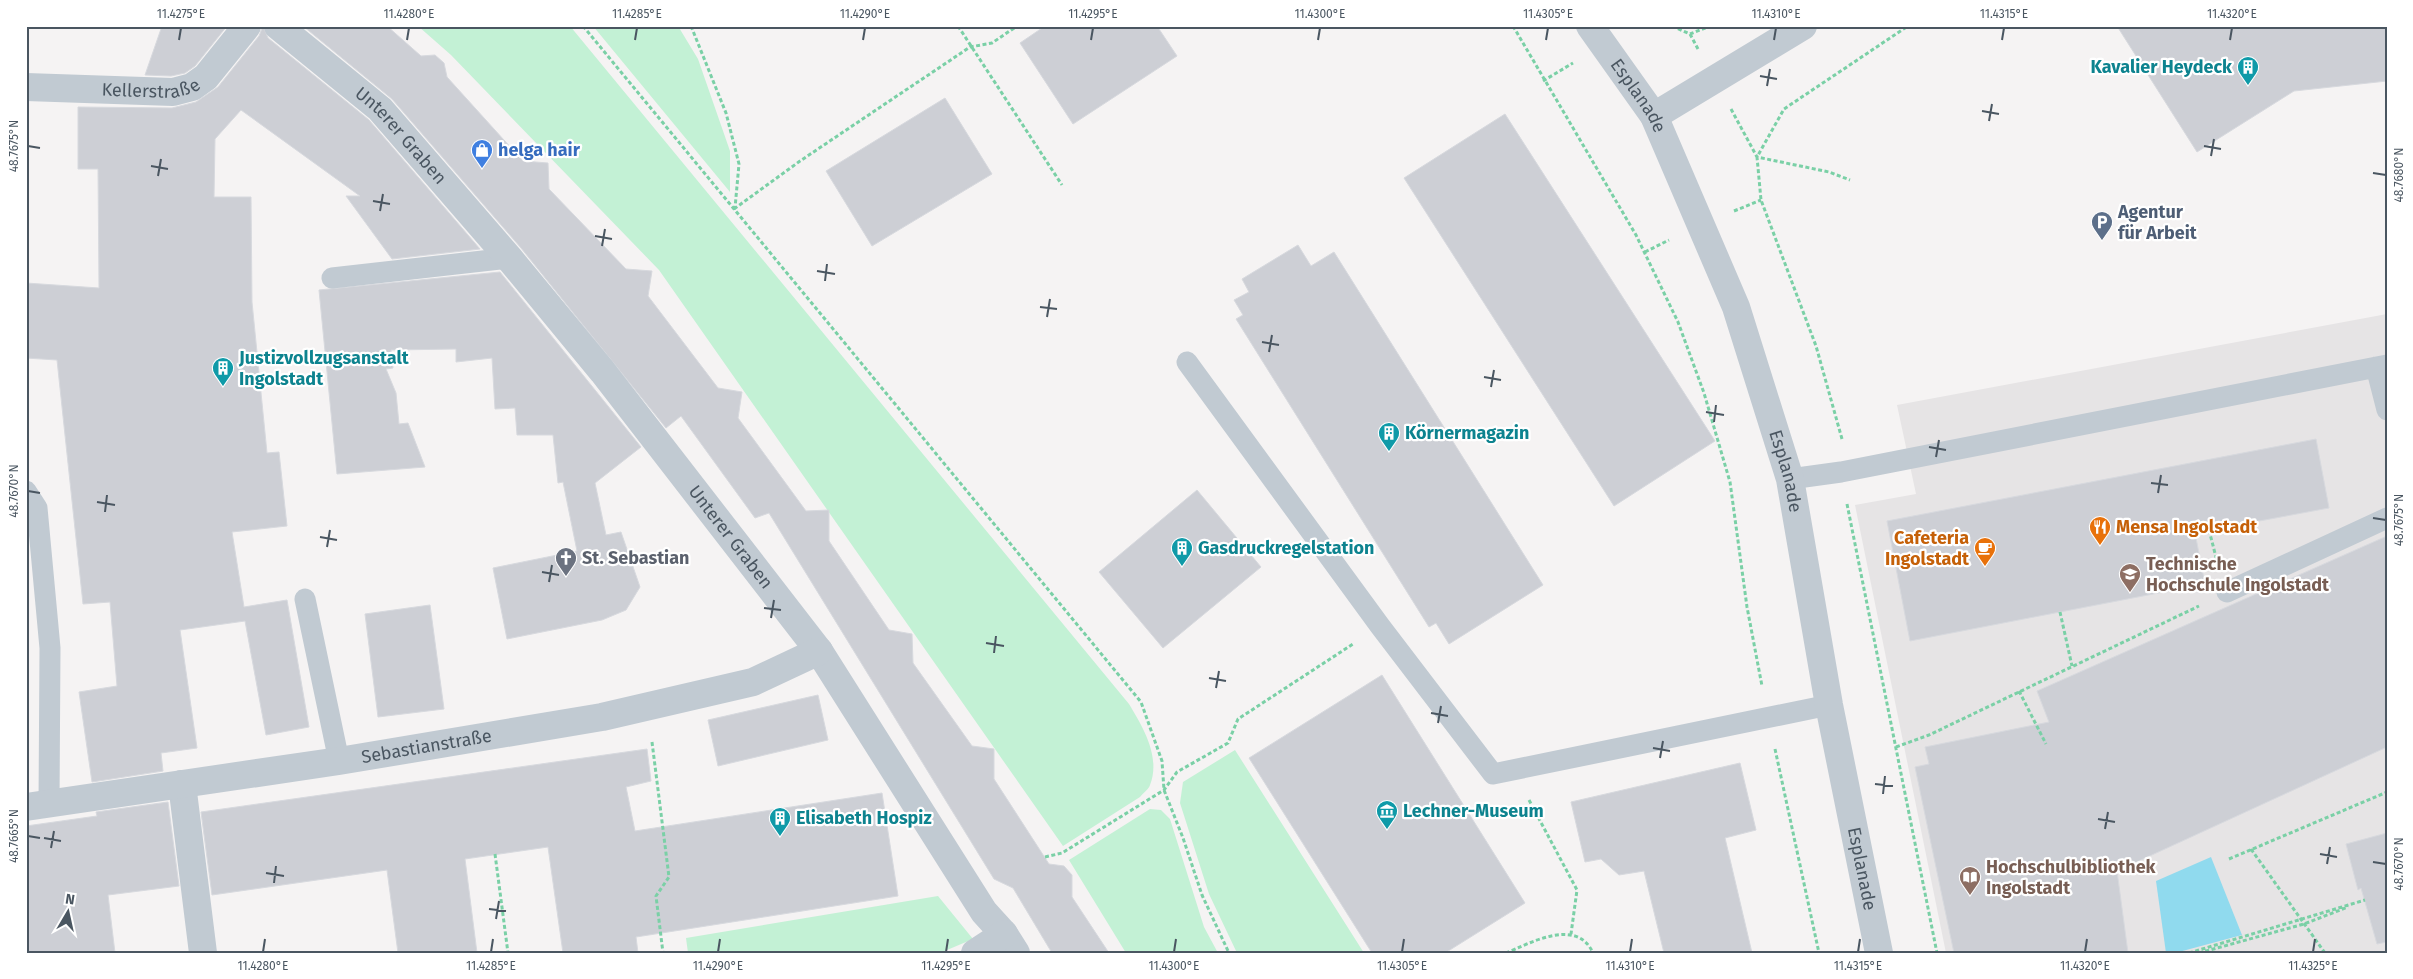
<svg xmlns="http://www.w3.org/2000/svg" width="2413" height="979" viewBox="0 0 2413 979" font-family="'Fira Sans',sans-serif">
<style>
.education{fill:#e6e4e5}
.green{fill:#c3f1d5}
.water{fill:#90daee}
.building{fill:#cdcfd5;stroke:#d7d9de}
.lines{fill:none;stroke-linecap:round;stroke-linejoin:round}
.path{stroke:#7ad0a6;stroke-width:3;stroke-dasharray:4 2.5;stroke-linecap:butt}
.service{stroke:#c1cad2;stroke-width:21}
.pedestrian{stroke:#c1cad2;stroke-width:28}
.minor{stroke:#c1cad2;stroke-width:28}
.tertiary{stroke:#c1cad2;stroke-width:28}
.ticks{fill:none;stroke:#4a5661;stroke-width:2}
.labels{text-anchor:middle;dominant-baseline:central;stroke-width:4.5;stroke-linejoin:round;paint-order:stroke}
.culture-label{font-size:18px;font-weight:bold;fill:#0d838f;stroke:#fff;text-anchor:start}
.street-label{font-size:18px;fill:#4a5661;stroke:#fff}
.shop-label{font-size:18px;font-weight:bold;fill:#366cbe;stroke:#fff;text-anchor:start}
.service-label{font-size:18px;font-weight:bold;fill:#4e5e75;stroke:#fff;text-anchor:start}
.food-label{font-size:18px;font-weight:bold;fill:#c56008;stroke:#fff;text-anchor:start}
.worship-label{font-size:18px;font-weight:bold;fill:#5b616d;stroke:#fff;text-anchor:start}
.education-label{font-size:18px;font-weight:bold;fill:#785e54;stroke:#fff;text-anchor:start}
.neatline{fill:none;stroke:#4a5661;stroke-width:2}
.ticks-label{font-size:12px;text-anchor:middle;fill:#4a5661}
</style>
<rect width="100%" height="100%" fill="#f5f3f3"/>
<path class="education" d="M2387 314V953H1946L1855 505 1916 494 1897 405Z"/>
<path class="green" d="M418 26H570L1129 704C1143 727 1161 757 1150 785 1149 789 1143 793 1140 797L1063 846 659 270 451 55Z
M593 26H678L698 59 730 151V192Z
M1235 750 1364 953H1237L1209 894 1180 803 1183 782Z
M1150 809 1161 810 1170 819 1204 927 1218 953H1126L1069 860Z
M938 896 973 939 940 953H688L686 938Z"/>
<path class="water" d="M2211 857 2242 935 2175 953H2166L2156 881Z"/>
<path class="building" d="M162 26H227L195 66 185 73 171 76 145 75Z
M263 26 268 38 369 120 480 249 392 259 346 196H360L241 110 215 139 214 197H251L252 302 267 453 279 452 287 526 232 532 244 607 287 600 309 727 266 735 245 621 180 630 197 748 161 753 163 771 92 782 79 692 117 686 110 602 83 604 57 360 26 358V283L99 288 98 169H78V107L172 108 196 102 218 87 259 36Z
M303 26H387L421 56 435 55 444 63 447 77 523 161 548 163 549 189 626 269 652 271 648 296 718 388 742 392 738 418 806 511 829 510V541L889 630 912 634 913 663 972 746 994 749V779L1049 864 1064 866 1072 875V897L1109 953H1052L1013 888 994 879 769 513 755 518 681 416 666 428 521 248 392 99Z
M1045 26H1157L1177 56 1073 124 1020 43Z
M2117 26H2387V81L2294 91 2197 152Z
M945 98 992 174 872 246 826 171Z
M1505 114 1715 441 1614 506 1404 178Z
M1298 245 1311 266 1334 252 1543 585 1449 644 1436 623 1429 627 1236 319 1243 315 1234 300 1249 292 1242 279Z
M500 272 641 447 595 483 606 535 621 532 640 587 626 610 602 620 507 639 493 568 577 551 563 482 558 483 553 435H517L515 408 495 409 492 358 456 362V349L391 350 393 368 386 369 396 393 399 424 408 423 425 467 337 474 319 290Z
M2316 439 2329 508 2195 533 2205 584 1910 641 1887 521Z
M1197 490 1261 567 1163 648 1099 572Z
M2387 536V747L2117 871 2128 953H1954L1915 767 1929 764 1925 747 2049 722 2037 691Z
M430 605 444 709 378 717 365 614Z
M1382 675 1525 903 1445 953H1372L1249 758Z
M818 695 828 740 718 766 708 720Z
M647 749 651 781 626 787 635 831 882 793 898 896 636 937 638 953H563L548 847 465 859 477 953H398L387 870 212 895 201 812Z
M1740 763 1756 830 1725 838 1752 953H1664L1644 871 1619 875 1601 859 1585 862 1571 802Z
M168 802 179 886 108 895 115 953H26V826L97 816 96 812Z
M2387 833V942L2377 944 2361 888 2358 890 2346 844Z"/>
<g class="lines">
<path class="path" d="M583 26 1141 702 1162 761 1164 790 1183 838 1202 895 1229 953
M691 26 726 113 739 164 735 208
M958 26 1062 185
M1513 26 1636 235 1678 322 1704 393 1730 482 1747 607 1762 686
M1672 26 1690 34 1710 26
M1690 34 1698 49
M1543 81 1573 63
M1731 109 1757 157 1829 172 1850 180
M734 209 800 161 970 47 992 43 1017 26
M1734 211 1761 200
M1645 252 1669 240
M1842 439 1816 346 1761 200 1757 157 1784 109 1908 26
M1847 504 1937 953
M2209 530 2217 561
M2060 612 2072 666
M2019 691 2046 744
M652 742 669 877 656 896 663 953
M1896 747 1929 735 2199 606
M1775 749 1819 953
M1529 800 1577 890 1571 934
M2251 849 2325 953
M495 854 508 953
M1045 857 1062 853 1164 790 1177 772 1228 743 1238 719 1353 644
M2229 859 2387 792
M1506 953C1530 943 1577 917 1593 953
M2189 953 2365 900
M2199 953 2304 924 2348 907"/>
<path class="service" d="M332 278 509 258
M1187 362 1380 626 1493 774 1829 705
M2376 367 2387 410
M1790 479 1841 472 2387 365
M26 491 37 508 50 648 49 804
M2227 592 2387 518
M305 599 339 761"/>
<path class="pedestrian" d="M182 784 203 953"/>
<g class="minor">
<path id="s1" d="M278 26 380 109 509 258 603 372 819 651 984 912 1004 934 1016 953"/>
<path id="s2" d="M26 87 173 92 192 87 206 77 247 26"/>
<path id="s3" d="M26 807 339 761 602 717 753 682 819 651"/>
<path d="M975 953 1004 934"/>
</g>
<g class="tertiary">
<path id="s4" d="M1590 26 1654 116 1736 307 1790 479 1829 705 1879 953"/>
<path d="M1654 116 1803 26"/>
</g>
</g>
<path class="ticks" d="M179 40 181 28M407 40 409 28M635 40 637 28M863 40 865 28M1091 40 1093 28M1318 40 1320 28M1546 40 1548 28M1774 40 1776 28M2002 40 2004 28M2230 40 2232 28M1760 76 1777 79M1767 86 1770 69M1982 111 1999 114M1989 121 1992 104M28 146 40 148M2204 146 2221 149M2211 156 2214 139M151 166 168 169M2373 173 2386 175M158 176 161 159M373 201 390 204M380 211 383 194M595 236 612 239M602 246 605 229M817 271 835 274M825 281 827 264M1040 307 1057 309M1047 317 1050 299M1262 342 1279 345M1269 352 1272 335M1484 377 1501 380M1491 387 1494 370M1706 412 1724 415M1714 422 1716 405M1929 447 1946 450M1936 457 1939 440M2151 483 2168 485M28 491 40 493M2158 493 2161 475M97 502 115 505M105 512 107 495M2373 518 2386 520M320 537 337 540M327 547 330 530M542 572 559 575M549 582 552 565M764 608 781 610M771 618 774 600M986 643 1004 646M994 653 996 636M1209 678 1226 681M1216 688 1219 671M1431 713 1448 716M1438 723 1441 706M1653 748 1670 751M1660 758 1663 741M1875 784 1893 786M1883 794 1885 776M2098 819 2115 822M2105 829 2108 812M28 836 40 838M44 838 61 841M51 848 54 831M2320 854 2337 857M2373 862 2386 864M2327 864 2330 847M266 873 284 876M274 883 276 866M489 909 506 911M496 919 499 901M263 952 265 939M491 952 493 939M718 952 720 939M946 952 948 939M1174 952 1176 939M1402 952 1404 939M1630 952 1632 939M1858 952 1860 939M2085 952 2087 939M2313 952 2315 939"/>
<defs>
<g id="building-pin" transform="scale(1.125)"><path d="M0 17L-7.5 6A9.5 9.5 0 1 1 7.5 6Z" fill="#0f9aa8" stroke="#fff"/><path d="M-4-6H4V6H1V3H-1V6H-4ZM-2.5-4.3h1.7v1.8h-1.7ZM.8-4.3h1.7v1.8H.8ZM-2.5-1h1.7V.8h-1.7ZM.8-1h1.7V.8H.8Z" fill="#fff"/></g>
<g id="shop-pin" transform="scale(1.125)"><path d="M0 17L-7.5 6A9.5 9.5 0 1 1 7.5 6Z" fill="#3f7fe0" stroke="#fff"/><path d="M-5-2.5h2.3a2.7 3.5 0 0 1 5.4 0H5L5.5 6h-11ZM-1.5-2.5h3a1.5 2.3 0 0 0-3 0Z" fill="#fff"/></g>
<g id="parking-pin" transform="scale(1.125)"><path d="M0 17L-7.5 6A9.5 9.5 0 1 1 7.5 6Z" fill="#5c6f8a" stroke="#fff"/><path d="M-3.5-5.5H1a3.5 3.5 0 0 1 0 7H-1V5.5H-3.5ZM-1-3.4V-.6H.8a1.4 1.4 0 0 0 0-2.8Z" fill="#fff"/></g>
<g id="restaurant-pin" transform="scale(1.125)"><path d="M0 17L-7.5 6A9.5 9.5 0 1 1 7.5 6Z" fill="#e8710a" stroke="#fff"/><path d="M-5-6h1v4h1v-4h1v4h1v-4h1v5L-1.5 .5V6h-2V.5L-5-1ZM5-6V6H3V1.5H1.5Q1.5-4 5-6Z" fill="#fff"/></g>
<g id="cafe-pin" transform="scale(1.125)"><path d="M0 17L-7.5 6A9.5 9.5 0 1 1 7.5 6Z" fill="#e8710a" stroke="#fff"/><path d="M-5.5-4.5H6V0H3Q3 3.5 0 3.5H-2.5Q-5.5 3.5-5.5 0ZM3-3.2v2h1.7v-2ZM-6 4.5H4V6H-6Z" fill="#fff"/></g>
<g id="church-pin" transform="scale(1.125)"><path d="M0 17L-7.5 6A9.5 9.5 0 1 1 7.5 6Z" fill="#6b7280" stroke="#fff"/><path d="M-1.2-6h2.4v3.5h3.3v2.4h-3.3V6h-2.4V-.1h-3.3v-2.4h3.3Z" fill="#fff"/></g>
<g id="university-pin" transform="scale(1.125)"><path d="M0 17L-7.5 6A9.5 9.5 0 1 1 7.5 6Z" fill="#8d6e63" stroke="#fff"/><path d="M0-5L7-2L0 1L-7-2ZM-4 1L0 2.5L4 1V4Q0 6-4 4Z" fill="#fff"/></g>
<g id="museum-pin" transform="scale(1.125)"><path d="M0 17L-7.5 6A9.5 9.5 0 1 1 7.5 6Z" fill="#0f9aa8" stroke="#fff"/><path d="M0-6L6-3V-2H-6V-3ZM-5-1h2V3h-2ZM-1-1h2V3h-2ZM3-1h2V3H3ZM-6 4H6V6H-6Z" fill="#fff"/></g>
<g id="library-pin" transform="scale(1.125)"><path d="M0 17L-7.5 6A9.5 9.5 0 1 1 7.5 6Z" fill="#8d6e63" stroke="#fff"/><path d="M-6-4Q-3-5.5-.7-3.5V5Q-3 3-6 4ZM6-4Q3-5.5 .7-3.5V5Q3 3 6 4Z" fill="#fff"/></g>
</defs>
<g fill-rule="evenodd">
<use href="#building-pin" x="2248" y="67"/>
<use href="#shop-pin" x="482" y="150"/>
<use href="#parking-pin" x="2102" y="222"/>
<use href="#building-pin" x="223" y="368"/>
<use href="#building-pin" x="1389" y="433"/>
<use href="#restaurant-pin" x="2100" y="527"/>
<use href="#building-pin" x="1182" y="548"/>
<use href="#cafe-pin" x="1985" y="548"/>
<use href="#church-pin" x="566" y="558"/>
<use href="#university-pin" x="2130" y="574"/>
<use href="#museum-pin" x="1387" y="811"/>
<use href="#building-pin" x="780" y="818"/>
<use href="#library-pin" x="1970" y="877"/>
</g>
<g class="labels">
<g class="culture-label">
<text x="2232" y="67" text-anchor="end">Kavalier Heydeck</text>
<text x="239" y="358">Justizvollzugsanstalt<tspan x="239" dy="21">Ingolstadt</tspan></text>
<text x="1405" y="433">Körnermagazin</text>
<text x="1198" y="548">Gasdruckregelstation</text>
<text x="1403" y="811">Lechner-Museum</text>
<text x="796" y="818">Elisabeth Hospiz</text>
</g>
<g class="street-label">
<text stroke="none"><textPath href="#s2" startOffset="125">Kellerstraße</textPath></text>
<text stroke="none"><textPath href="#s4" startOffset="85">Esplanade</textPath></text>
<text stroke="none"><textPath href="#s1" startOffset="165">Unterer Graben</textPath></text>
<text stroke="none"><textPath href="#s4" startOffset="490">Esplanade</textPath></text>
<text stroke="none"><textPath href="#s1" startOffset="685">Unterer Graben</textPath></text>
<text stroke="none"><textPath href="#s3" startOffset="405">Sebastianstraße</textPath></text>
<text stroke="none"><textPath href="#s4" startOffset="895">Esplanade</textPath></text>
</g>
<g class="shop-label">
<text x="498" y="150">helga hair</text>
</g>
<g class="service-label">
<text x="2118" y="212">Agentur<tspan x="2118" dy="21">für Arbeit</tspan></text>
</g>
<g class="food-label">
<text x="2116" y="527">Mensa Ingolstadt</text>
<text x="1969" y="538" text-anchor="end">Cafeteria<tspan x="1969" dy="21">Ingolstadt</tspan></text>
</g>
<g class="worship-label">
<text x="582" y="558">St. Sebastian</text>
</g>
<g class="education-label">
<text x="2146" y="564">Technische<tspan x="2146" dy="21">Hochschule Ingolstadt</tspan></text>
<text x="1986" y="867">Hochschulbibliothek<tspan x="1986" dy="21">Ingolstadt</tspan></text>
</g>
</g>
<rect width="2413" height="979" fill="none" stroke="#ffffff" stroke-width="55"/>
<g transform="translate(68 912) rotate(9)" stroke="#ffffff" stroke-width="4" paint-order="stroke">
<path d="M0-4L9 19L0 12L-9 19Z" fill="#4a5661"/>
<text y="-8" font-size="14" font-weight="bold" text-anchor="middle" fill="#4a5661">N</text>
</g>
<rect x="28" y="28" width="2358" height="924" class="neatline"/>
<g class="ticks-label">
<text x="181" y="18">11.4275°E</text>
<text x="409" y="18">11.4280°E</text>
<text x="637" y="18">11.4285°E</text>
<text x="865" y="18">11.4290°E</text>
<text x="1093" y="18">11.4295°E</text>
<text x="1320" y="18">11.4300°E</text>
<text x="1548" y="18">11.4305°E</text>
<text x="1776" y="18">11.4310°E</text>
<text x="2004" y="18">11.4315°E</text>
<text x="2232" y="18">11.4320°E</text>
<text transform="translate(14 146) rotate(-90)" y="4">48.7675°N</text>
<text transform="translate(2399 175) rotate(-90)" y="4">48.7680°N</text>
<text transform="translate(14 491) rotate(-90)" y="4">48.7670°N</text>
<text transform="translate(2399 520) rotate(-90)" y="4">48.7675°N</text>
<text transform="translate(14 836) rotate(-90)" y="4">48.7665°N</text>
<text transform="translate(2399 864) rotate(-90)" y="4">48.7670°N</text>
<text x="263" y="970">11.4280°E</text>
<text x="491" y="970">11.4285°E</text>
<text x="718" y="970">11.4290°E</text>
<text x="946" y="970">11.4295°E</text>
<text x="1174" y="970">11.4300°E</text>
<text x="1402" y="970">11.4305°E</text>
<text x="1630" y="970">11.4310°E</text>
<text x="1858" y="970">11.4315°E</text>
<text x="2085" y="970">11.4320°E</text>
<text x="2313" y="970">11.4325°E</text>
</g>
</svg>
